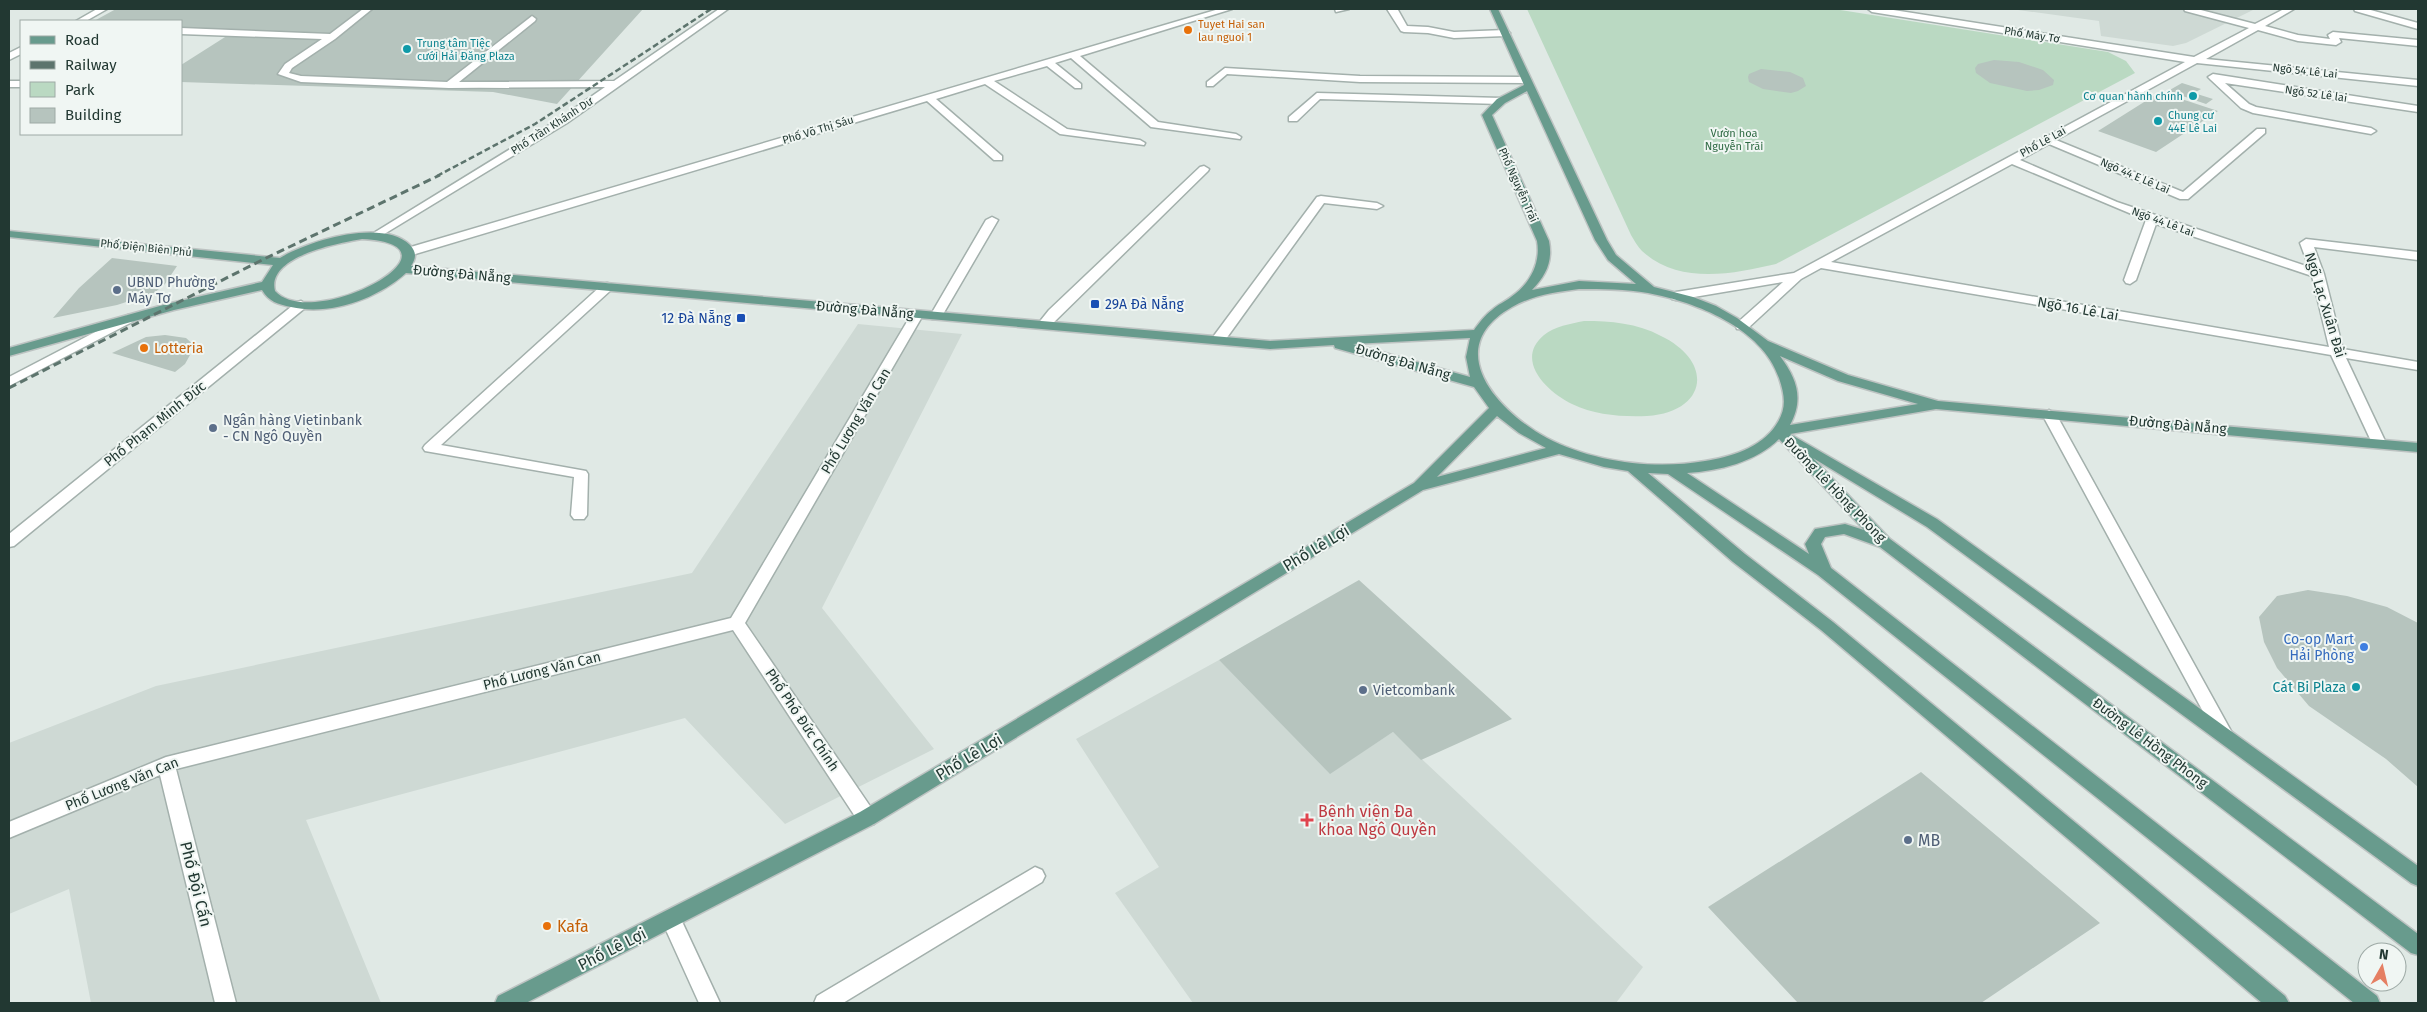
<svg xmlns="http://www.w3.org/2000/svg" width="2427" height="1012" viewBox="0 0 2427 1012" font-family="'Fira Sans',sans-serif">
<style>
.built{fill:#ced9d4}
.green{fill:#bad9c2}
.building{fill:#b6c4be}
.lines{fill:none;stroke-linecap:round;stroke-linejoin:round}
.minor-casing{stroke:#a3b0ac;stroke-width:3}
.major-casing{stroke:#bdc3c2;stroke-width:3}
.minor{fill:#fff;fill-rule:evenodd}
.major{fill:#689b8d;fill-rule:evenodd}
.rail-far1{stroke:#5d746d;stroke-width:2.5;stroke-dasharray:6 3;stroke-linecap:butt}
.rail{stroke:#5d746d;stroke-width:3;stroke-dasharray:8 4.5;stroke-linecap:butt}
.food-dot{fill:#e8710a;stroke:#f0f6f3;stroke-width:2}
.culture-dot{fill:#0f9aa8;stroke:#f0f6f3;stroke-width:2}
.service-dot{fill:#5c6f8a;stroke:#f0f6f3;stroke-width:2}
.transit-dot{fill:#1a4fb4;stroke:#f0f6f3;stroke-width:2}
.shop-dot{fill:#3f7fe0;stroke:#f0f6f3;stroke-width:2}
.health-dot{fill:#e0444e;stroke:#f0f6f3;stroke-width:2}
.labels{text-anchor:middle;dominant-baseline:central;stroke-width:4;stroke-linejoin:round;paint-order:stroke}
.far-food-label{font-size:11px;fill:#c56008;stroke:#f0f6f3;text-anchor:start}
.far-street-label{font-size:11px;fill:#223832;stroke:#f0f6f3}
.far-culture-label{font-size:11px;fill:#0d838f;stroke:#f0f6f3;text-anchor:start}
.far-park-label{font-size:11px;fill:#306b45;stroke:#f0f6f3}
.street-label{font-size:14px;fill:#223832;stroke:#f0f6f3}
.service-label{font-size:14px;fill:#4e5e75;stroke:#f0f6f3;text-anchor:start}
.transit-label{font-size:14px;fill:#164399;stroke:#f0f6f3;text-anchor:start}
.food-label{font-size:14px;fill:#c56008;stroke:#f0f6f3;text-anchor:start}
.shop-label{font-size:14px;fill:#366cbe;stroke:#f0f6f3;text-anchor:end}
.culture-label{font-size:14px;fill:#0d838f;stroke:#f0f6f3;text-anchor:end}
.near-street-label{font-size:16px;fill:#223832;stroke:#f0f6f3}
.near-health-label{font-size:16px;fill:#be3a42;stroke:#f0f6f3;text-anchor:start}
.near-service-label{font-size:16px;fill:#4e5e75;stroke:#f0f6f3;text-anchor:start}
.near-food-label{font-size:16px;fill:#c56008;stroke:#f0f6f3;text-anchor:start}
</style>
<rect width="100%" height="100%" fill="#e0e9e5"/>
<path class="built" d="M2011 9H2255L2186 43 2173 46 2101 36 2099 21Z
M858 324 962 334 822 608 934 749 785 824 685 718 306 820 381 1003H91L69 889 9 914V743L156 686 692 573Z
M1219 660 1330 773 1393 732 1643 967 1616 1003H1193L1115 893 1159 867 1076 739Z"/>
<path class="green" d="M1527 9H1834L2108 52 2126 61 2135 73 1776 264C1733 274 1679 285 1642 251 1638 247 1634 240 1631 235Z
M1584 321C1611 321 1637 323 1661 336 1715 362 1707 412 1647 416 1621 417 1595 415 1572 404 1547 392 1514 360 1544 335 1555 326 1570 324 1584 321Z"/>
<path class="building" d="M116 9H643L557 104 493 92 181 82V65L233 32 181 29V21H94Z
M1994 60 2019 62 2043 70 2054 80 2053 85 2039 90 2027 91 1990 83 1976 73 1975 68 1978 64Z
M1761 69 1790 72 1803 78 1806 86 1798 91 1791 93 1763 89 1749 82 1748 77 1749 74Z
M2182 83 2201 89 2194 93 2213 99 2206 104 2168 91Z
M2160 92 2218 111 2156 152 2098 131Z
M112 258 177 266 165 284 154 293 117 305 53 318 79 288Z
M165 335 186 338 195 346 185 364 175 372 112 353 146 337Z
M1359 580 1512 719 1421 760 1393 732 1330 774 1219 660Z
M2308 590 2347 596 2387 607 2418 623V787L2386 759 2309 706 2277 668 2264 642 2259 617 2277 596Z
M1921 772 2100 923 1981 1003H1798L1708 907Z"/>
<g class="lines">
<g class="minor-casing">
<path id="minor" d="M97 9H107L86 21H76Z
M363 9H372L335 39 292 68 289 73 301 76 447 82 532 16 536 19 535 21 459 82 614 81 719 9H728L567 123 376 239 370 236 372 234 559 119 605 87 449 88 301 82 278 74 285 64 322 39 181 34V28L330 34Z
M1219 9H1232L1080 56 1158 122 1236 134 1241 137 1240 139 1151 127 1071 58 1055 63 1081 84V88H1075L1047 66 994 81 1067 129 1140 140 1145 143 1144 145 1060 134 985 84 936 99 1002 156V160H994L927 101 412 255H404L402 252 404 249Z
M1335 9H1349L1336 12Z
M1387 9 1398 10 1407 26 1428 27 1454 32 1505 30 1510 33 1505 36 1454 38 1428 33 1404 32 1401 31Z
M1868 9H1887L2194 57 2249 28 2185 11 2184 9H2197L2255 24 2284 9H2294L2265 26 2298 35 2330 39 2328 35 2333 32 2418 40V46L2339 38 2341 42 2336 45 2298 41 2258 30 2206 59 2418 80V86L2197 63 2056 140 2183 192 2257 129H2265V133L2188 199H2180L2049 144 2020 160 2117 202 2309 267 2300 243 2306 239 2418 252V260L2314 247 2324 274 2343 349 2418 362V370L2346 358 2386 443 2384 446H2374L2372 443 2331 355 1821 268 1801 279 1747 329H1737L1736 326 1737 323 1783 282 1676 300 1672 299 1670 296 1676 292 1794 273 2185 62 1872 12ZM2012 164 2146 220 2124 280 2126 283 2130 284 2136 280 2156 224 2312 276 2329 347 1831 262Z
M2354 9H2367L2418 23V29L2355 11Z
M21 47V54L9 60V53Z
M1225 68 1360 76 1526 77 1531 80 1526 83 1360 82 1227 74 1213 86H1207V82Z
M2213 74 2418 106V112L2225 83 2249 104 2256 107 2371 128 2376 131 2371 134 2253 113 2241 108 2211 80 2208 77Z
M9 81H21V87H9Z
M1317 93 1501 98 1506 101 1501 104 1320 99 1297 121H1289V117Z
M1204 166 1209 169 1208 171 1048 328H1038L1037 325 1049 310 1200 167Z
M1321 196 1377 203 1383 206 1377 209 1324 203 1223 343H1213L1212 340 1213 337 1317 197Z
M992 217 998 220 942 316 940 319H932L930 316 986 220Z
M607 283 611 284 613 287 611 290 441 445 586 471 588 474 587 515 584 519H574L571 515 574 477 425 451 423 448 425 445 603 284Z
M301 301 307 305 305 308 14 546 9 547V534L297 302Z
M917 311 923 315 745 623 874 812 876 818 874 824 867 826 860 824 733 630 176 769 236 1003H215L160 775 9 838V822L166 757 731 618 911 315Z
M128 315 132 316 134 319 132 322 9 386V377Z
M2049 410 2056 414 2231 731 2234 736 2231 741 2225 743 2219 741 2042 414Z
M1035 867 1042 870 1045 876 1042 882 843 1003H814L817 996Z
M671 910 678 913 720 1003H699L661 919 664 913Z"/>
</g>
<g class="major-casing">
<path id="major" d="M1490 9H1498L1607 240 1616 255 1654 287 1693 297 1716 306 1737 318 1768 341 1848 375 1938 401 2418 443V452L1936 409 1790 434 1937 519 2418 866V886L2411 883 1927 527 1813 458 1890 539 2418 934V955L2411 953 1880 547 1844 534 1825 537 1821 544 1831 568 2377 996 2380 1003H2354L1818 575 1668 474 1648 473 1745 554 1833 622 2285 996 2289 1003H2262L1821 630 1733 562 1628 471 1604 467 1559 454 1423 490 874 824 526 1003H495L498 996 860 812 1414 483 1489 408 1474 387 1335 348 1334 345 1270 349 406 273C377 299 330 316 291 307 278 304 269 302 262 290L174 310 9 356V348L167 304 262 282 273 265 9 237V231L280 258C308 241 382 218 410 245 417 253 416 258 411 266L1270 341 1474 330C1479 323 1485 315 1492 310 1498 304 1505 302 1511 297 1530 284 1541 263 1537 241L1482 115 1497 99 1524 85ZM1527 91 1595 240 1608 260 1636 284 1579 281 1532 290C1546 275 1553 262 1549 241L1492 115 1505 103ZM362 239C476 245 313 333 275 291 266 256 339 243 362 239ZM1579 289C1602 289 1626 289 1648 293 1696 302 1762 328 1779 378 1785 396 1787 409 1776 425 1761 448 1730 457 1705 461 1654 470 1593 462 1547 438 1497 411 1440 348 1512 307 1533 295 1556 292 1579 289ZM1470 338 1466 357 1470 377 1353 344ZM1780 356 1838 381 1918 404 1790 425C1804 399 1797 379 1780 356ZM1497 416 1519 433 1546 448 1437 477ZM1779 439 1864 530 1845 524 1815 529 1805 544 1809 554 1687 473C1719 471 1756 462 1779 439Z"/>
</g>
<use href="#minor" class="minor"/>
<use href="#major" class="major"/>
<path class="rail-far1" d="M437 176 535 124 711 9"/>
<path class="rail" d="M9 388 264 259 440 175"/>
</g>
<g class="food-dot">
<circle cx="1188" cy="30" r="5"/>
<circle cx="144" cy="348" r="5"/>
<circle cx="547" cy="926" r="5"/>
</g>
<g class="culture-dot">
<circle cx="407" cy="49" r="5"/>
<circle cx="2193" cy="96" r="5"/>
<circle cx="2158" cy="121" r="5"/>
<circle cx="2356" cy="687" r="5"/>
</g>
<g class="service-dot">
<circle cx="117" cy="290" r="5"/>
<circle cx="213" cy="428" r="5"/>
<circle cx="1363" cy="690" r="5"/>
<circle cx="1908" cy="840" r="5"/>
</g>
<g class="transit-dot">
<rect x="1090" y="299" width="10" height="10" rx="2.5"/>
<rect x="736" y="313" width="10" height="10" rx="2.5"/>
</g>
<circle class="shop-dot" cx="2364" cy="647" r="5"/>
<path class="health-dot" d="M1304.5 812.5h5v5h5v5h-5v5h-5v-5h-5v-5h5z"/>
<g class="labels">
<g class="far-food-label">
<text x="1198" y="24">Tuyet Hai san<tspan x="1198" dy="13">lau nguoi 1</tspan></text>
</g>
<g class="far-street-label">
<text transform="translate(2032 35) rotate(9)">Phố Máy Tơ</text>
<text transform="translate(2305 71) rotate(6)">Ngõ 54 Lê Lai</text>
<text transform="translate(2316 94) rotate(8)">Ngõ 52 Lê lai</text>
<text transform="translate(552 126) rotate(-33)">Phố Trần Khánh Dư</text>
<text transform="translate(818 130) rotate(-17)">Phố Võ Thị Sáu</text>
<text transform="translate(2043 142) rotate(-29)">Phố Lê Lai</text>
<text transform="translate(2135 176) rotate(23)">Ngõ 44 E Lê Lai</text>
<text transform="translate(1518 185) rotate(66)">Phố Nguyễn Trãi</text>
<text transform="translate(2163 222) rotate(20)">Ngõ 44 Lê Lai</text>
<text transform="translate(146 248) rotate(6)">Phố Điện Biên Phủ</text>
</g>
<g class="far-culture-label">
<text x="417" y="43">Trung tâm Tiệc<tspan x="417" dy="13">cưới Hải Đăng Plaza</tspan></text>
<text x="2183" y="96" text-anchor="end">Cơ quan hành chính</text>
<text x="2168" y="115">Chung cư<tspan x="2168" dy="13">44E Lê Lai</tspan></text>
</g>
<g class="far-park-label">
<text x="1734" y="133">Vườn hoa<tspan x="1734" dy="13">Nguyễn Trãi</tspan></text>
</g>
<g class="street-label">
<text transform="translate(462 274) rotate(5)">Đường Đà Nẵng</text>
<text transform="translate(2325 305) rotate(73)">Ngõ Lạc Xuân Đài</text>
<text transform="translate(2078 309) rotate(10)">Ngõ 16 Lê Lai</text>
<text transform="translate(865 310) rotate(5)">Đường Đà Nẵng</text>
<text transform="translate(1403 362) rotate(16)">Đường Đà Nẵng</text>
<text transform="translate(856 421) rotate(-59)">Phố Lương Văn Can</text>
<text transform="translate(155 424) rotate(-39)">Phố Phạm Minh Đức</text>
<text transform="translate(2178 425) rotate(5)">Đường Đà Nẵng</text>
<text transform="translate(1835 490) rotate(46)">Đường Lê Hồng Phong</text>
<text transform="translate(542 671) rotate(-14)">Phố Lương Văn Can</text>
<text transform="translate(802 720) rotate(56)">Phố Phó Đức Chính</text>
<text transform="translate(2150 743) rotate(37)">Đường Lê Hồng Phong</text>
<text transform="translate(122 784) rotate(-22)">Phố Lương Văn Can</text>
</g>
<g class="service-label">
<text x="127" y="282">UBND Phường<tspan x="127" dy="16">Máy Tơ</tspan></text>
<text x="223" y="420">Ngân hàng Vietinbank<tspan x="223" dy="16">- CN Ngô Quyền</tspan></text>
<text x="1373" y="690">Vietcombank</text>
</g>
<g class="transit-label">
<text x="1105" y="304">29A Đà Nẵng</text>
<text x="731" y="318" text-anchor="end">12 Đà Nẵng</text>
</g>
<g class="food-label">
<text x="154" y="348">Lotteria</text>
</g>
<g class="shop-label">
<text x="2354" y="639">Co-op Mart<tspan x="2354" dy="16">Hải Phòng</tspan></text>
</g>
<g class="culture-label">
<text x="2346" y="687">Cát Bi Plaza</text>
</g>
<g class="near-street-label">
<text transform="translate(1316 548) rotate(-31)">Phố Lê Lợi</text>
<text transform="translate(969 757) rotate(-31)">Phố Lê Lợi</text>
<text transform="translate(196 884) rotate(76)">Phố Đội Cấn</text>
<text transform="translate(612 949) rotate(-27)">Phố Lê Lợi</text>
</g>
<g class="near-health-label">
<text x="1318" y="811">Bệnh viện Đa<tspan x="1318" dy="18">khoa Ngô Quyền</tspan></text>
</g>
<g class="near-service-label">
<text x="1918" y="840">MB</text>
</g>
<g class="near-food-label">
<text x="557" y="926">Kafa</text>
</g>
</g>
<rect width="2427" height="1012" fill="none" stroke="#223832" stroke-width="20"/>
<rect x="20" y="20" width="162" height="115" fill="#f0f6f3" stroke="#9eaaa6"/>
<rect x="30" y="36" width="25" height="8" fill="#689b8d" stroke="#9eaaa6"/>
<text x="65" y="45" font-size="15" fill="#223832">Road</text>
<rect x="30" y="61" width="25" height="8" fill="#5d746d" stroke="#9eaaa6"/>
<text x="65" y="70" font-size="15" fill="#223832">Railway</text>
<rect x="30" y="82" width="25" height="15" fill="#bad9c2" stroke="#9eaaa6"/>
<text x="65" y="95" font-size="15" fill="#223832">Park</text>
<rect x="30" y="108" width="25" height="15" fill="#b6c4be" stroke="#9eaaa6"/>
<text x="65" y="120" font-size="15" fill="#223832">Building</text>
<g transform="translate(2382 967) rotate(8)"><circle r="24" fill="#f0f6f3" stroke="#9eaaa6"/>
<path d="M0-4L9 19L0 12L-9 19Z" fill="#e57f63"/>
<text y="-8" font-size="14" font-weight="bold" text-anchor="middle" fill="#223832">N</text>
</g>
</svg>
